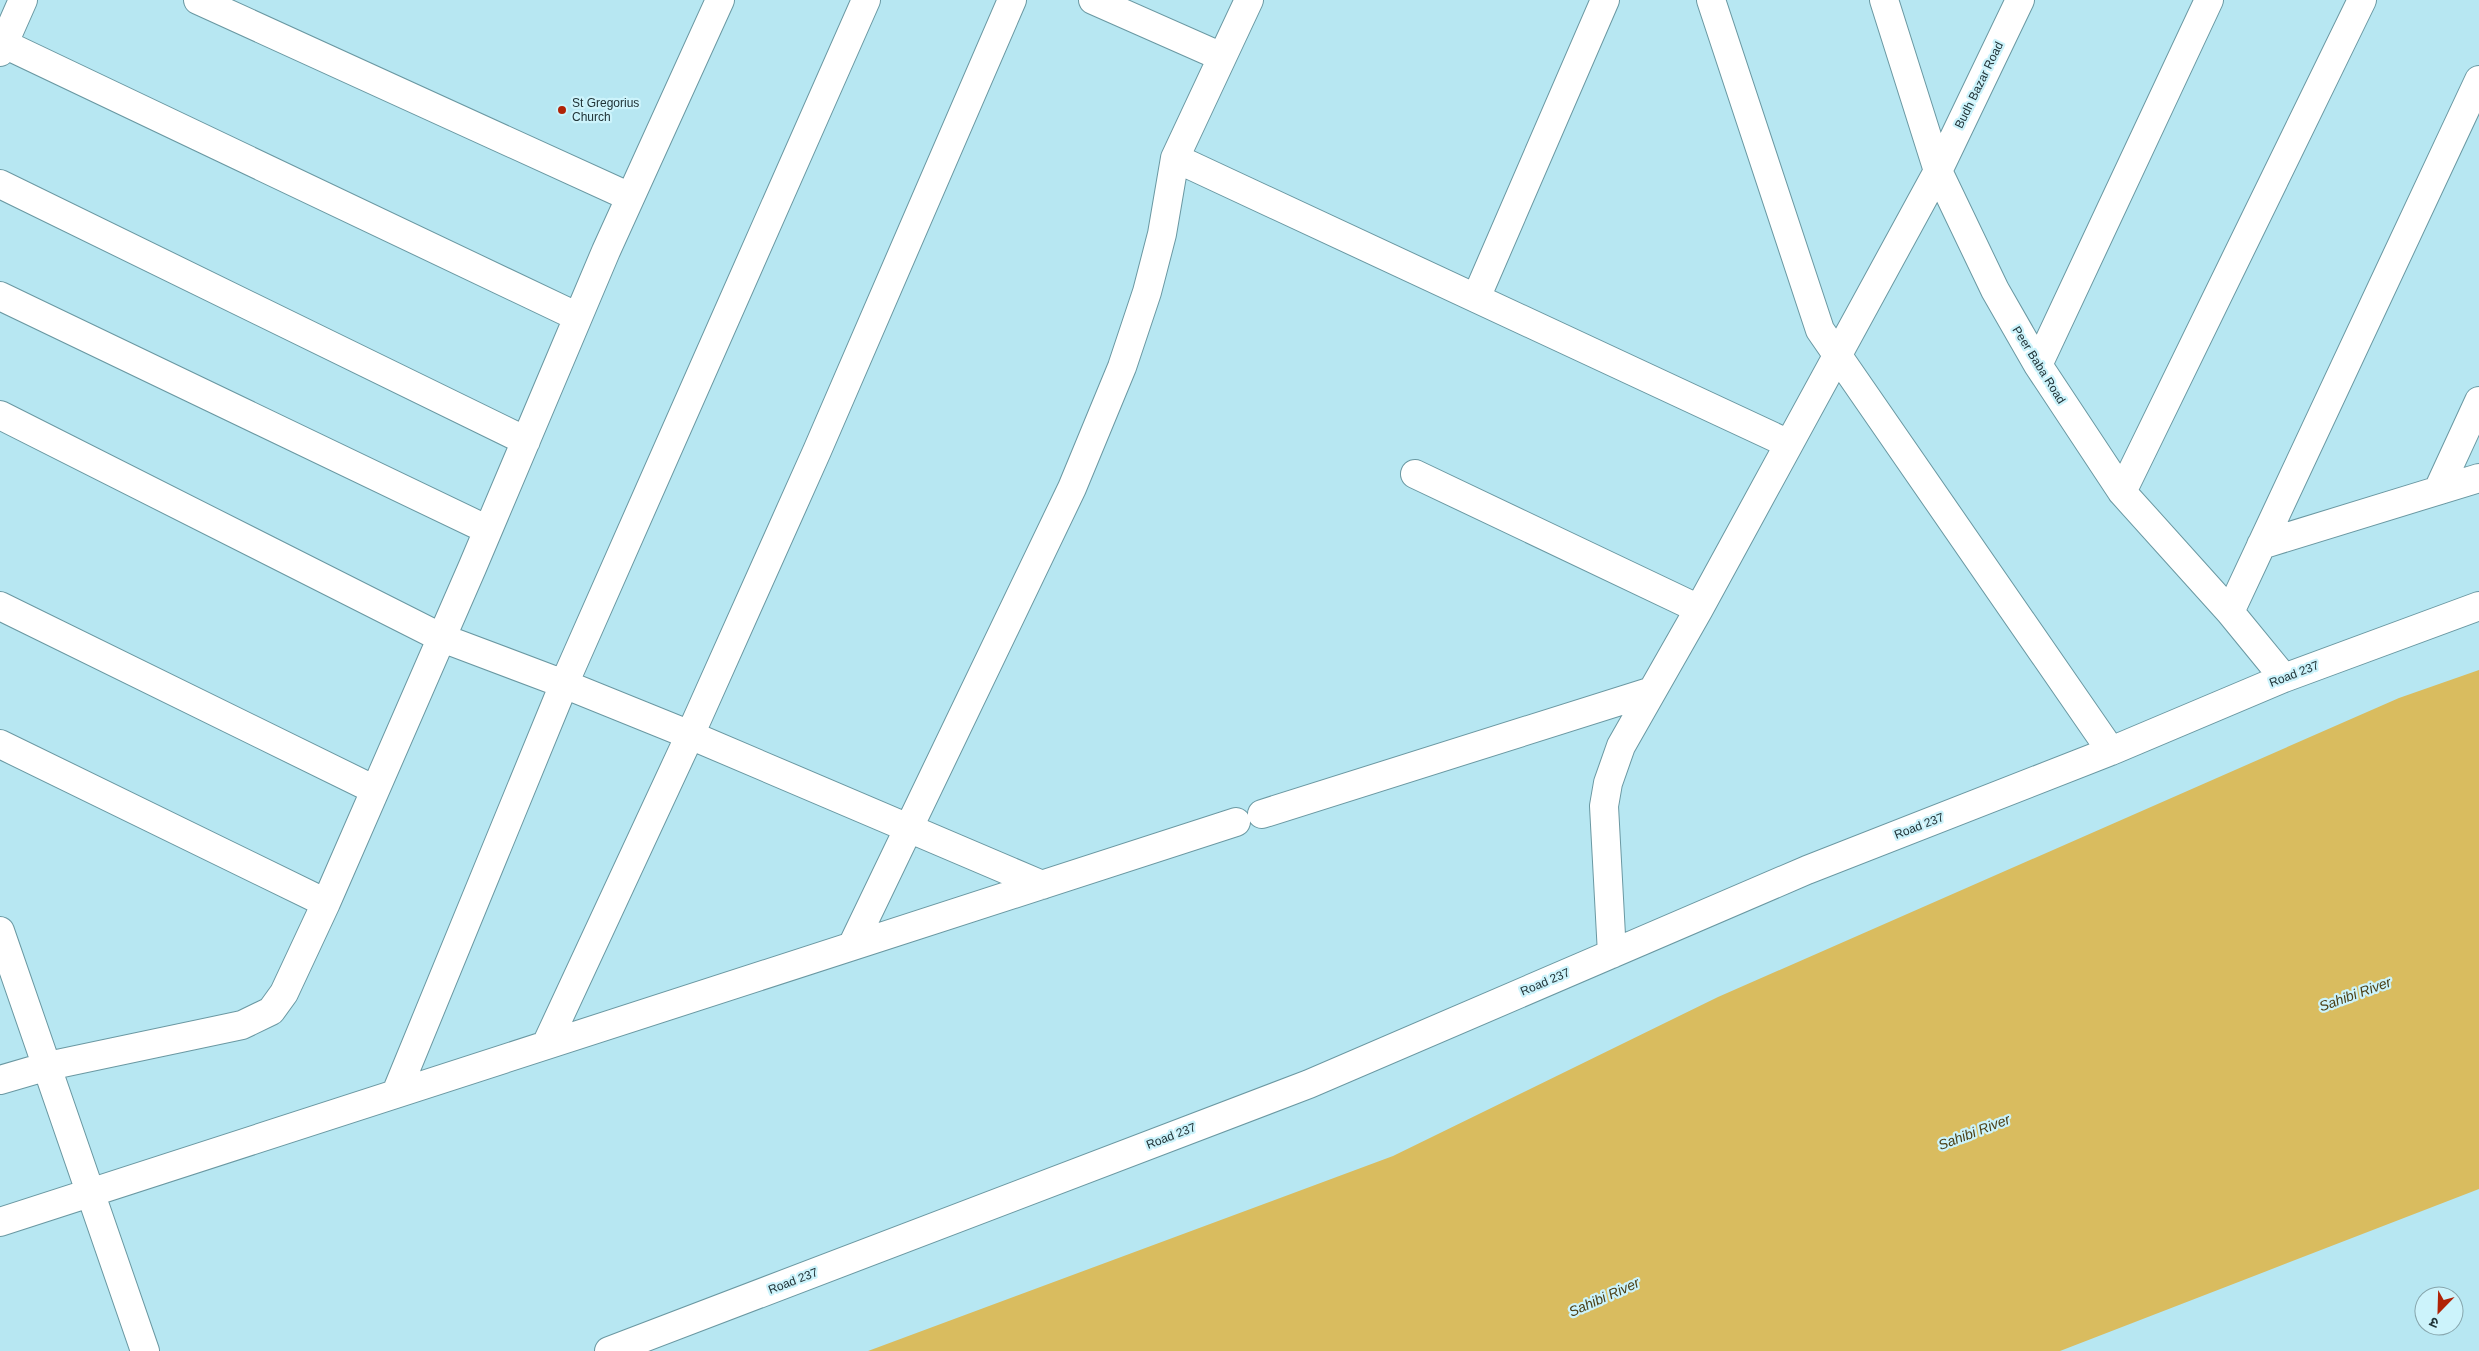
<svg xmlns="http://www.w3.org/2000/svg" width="2479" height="1351" viewBox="0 0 2479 1351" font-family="Helvetica,'Noto Sans Devanagari',sans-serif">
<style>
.water{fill:#d9bc5f}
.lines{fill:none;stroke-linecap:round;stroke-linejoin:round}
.minor-casing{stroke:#6a98a2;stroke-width:30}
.minor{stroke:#fff;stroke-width:28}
.poi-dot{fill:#b02206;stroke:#ccf3fb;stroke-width:2}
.labels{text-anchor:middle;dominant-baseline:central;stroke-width:4.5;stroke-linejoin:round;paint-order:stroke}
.street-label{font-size:12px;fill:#203337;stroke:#ccf3fb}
.poi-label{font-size:12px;fill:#203337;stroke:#ccf3fb;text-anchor:start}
.water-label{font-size:14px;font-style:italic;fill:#4b3f17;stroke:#ccf3fb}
</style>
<rect width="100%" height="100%" fill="#b7e7f2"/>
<path class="water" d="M2479 670V1189L2060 1351H868L1393 1156 1718 997 2399 698Z"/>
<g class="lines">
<g class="minor-casing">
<path id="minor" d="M198 0 630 197
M1093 0 1222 57
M1711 0 1820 330 2111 751
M1884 0 1938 171 1995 290 2038 365 2122 492 2230 612 2284 678
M4 44 578 317
M0 52 23 0
M1175 158 1789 444
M0 184 526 441
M0 296 488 530
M1476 298 1605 0
M2038 365 2209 0
M0 415 442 638 564 684 690 735 1042 885
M1415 474 1699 609
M2438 490 2479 401
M2122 492 2362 0
M2261 545 2479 478
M0 606 375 790
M2230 612 2479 80
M0 744 326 903
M1262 814 1652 691
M0 931 145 1351
M852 946 1072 488 1122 367 1147 292 1162 234 1175 158 1249 0
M1612 954 1604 806 1608 783 1621 746 1699 609 1938 171 2020 0
M546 1045 690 735 817 451 1012 0
M0 1080 48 1066 242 1025 271 1011 284 993 326 903 472 568 606 251 720 0
M396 1093 564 684 866 0
M0 1222 1236 822
M609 1351 1309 1084 1807 870 2111 751 2284 678 2479 606"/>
</g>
<use href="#minor" class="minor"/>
</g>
<circle class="poi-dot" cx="562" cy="110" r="5"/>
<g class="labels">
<g class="street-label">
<text transform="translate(1979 85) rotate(-64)">Budh Bazar Road</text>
<text transform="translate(2039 365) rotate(58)">Peer Baba Road</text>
<text transform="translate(2294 674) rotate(-21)">Road 237</text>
<text transform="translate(1919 826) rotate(-21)">Road 237</text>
<text transform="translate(1545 982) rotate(-23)">Road 237</text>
<text transform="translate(1171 1136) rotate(-21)">Road 237</text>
<text transform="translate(793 1281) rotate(-21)">Road 237</text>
</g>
<g class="poi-label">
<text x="572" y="103">St Gregorius<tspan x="572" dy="14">Church</tspan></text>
</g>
<g class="water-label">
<text transform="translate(2355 994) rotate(-20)">Sahibi River</text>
<text transform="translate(1974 1132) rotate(-21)">Sahibi River</text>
<text transform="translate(1604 1297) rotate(-24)">Sahibi River</text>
</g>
</g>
<g transform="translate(2439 1311) rotate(203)"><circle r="24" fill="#ccf3fb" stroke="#87a6ad"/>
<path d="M0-4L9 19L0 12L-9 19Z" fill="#b02206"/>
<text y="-8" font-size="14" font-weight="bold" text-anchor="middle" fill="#203337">उ</text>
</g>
</svg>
